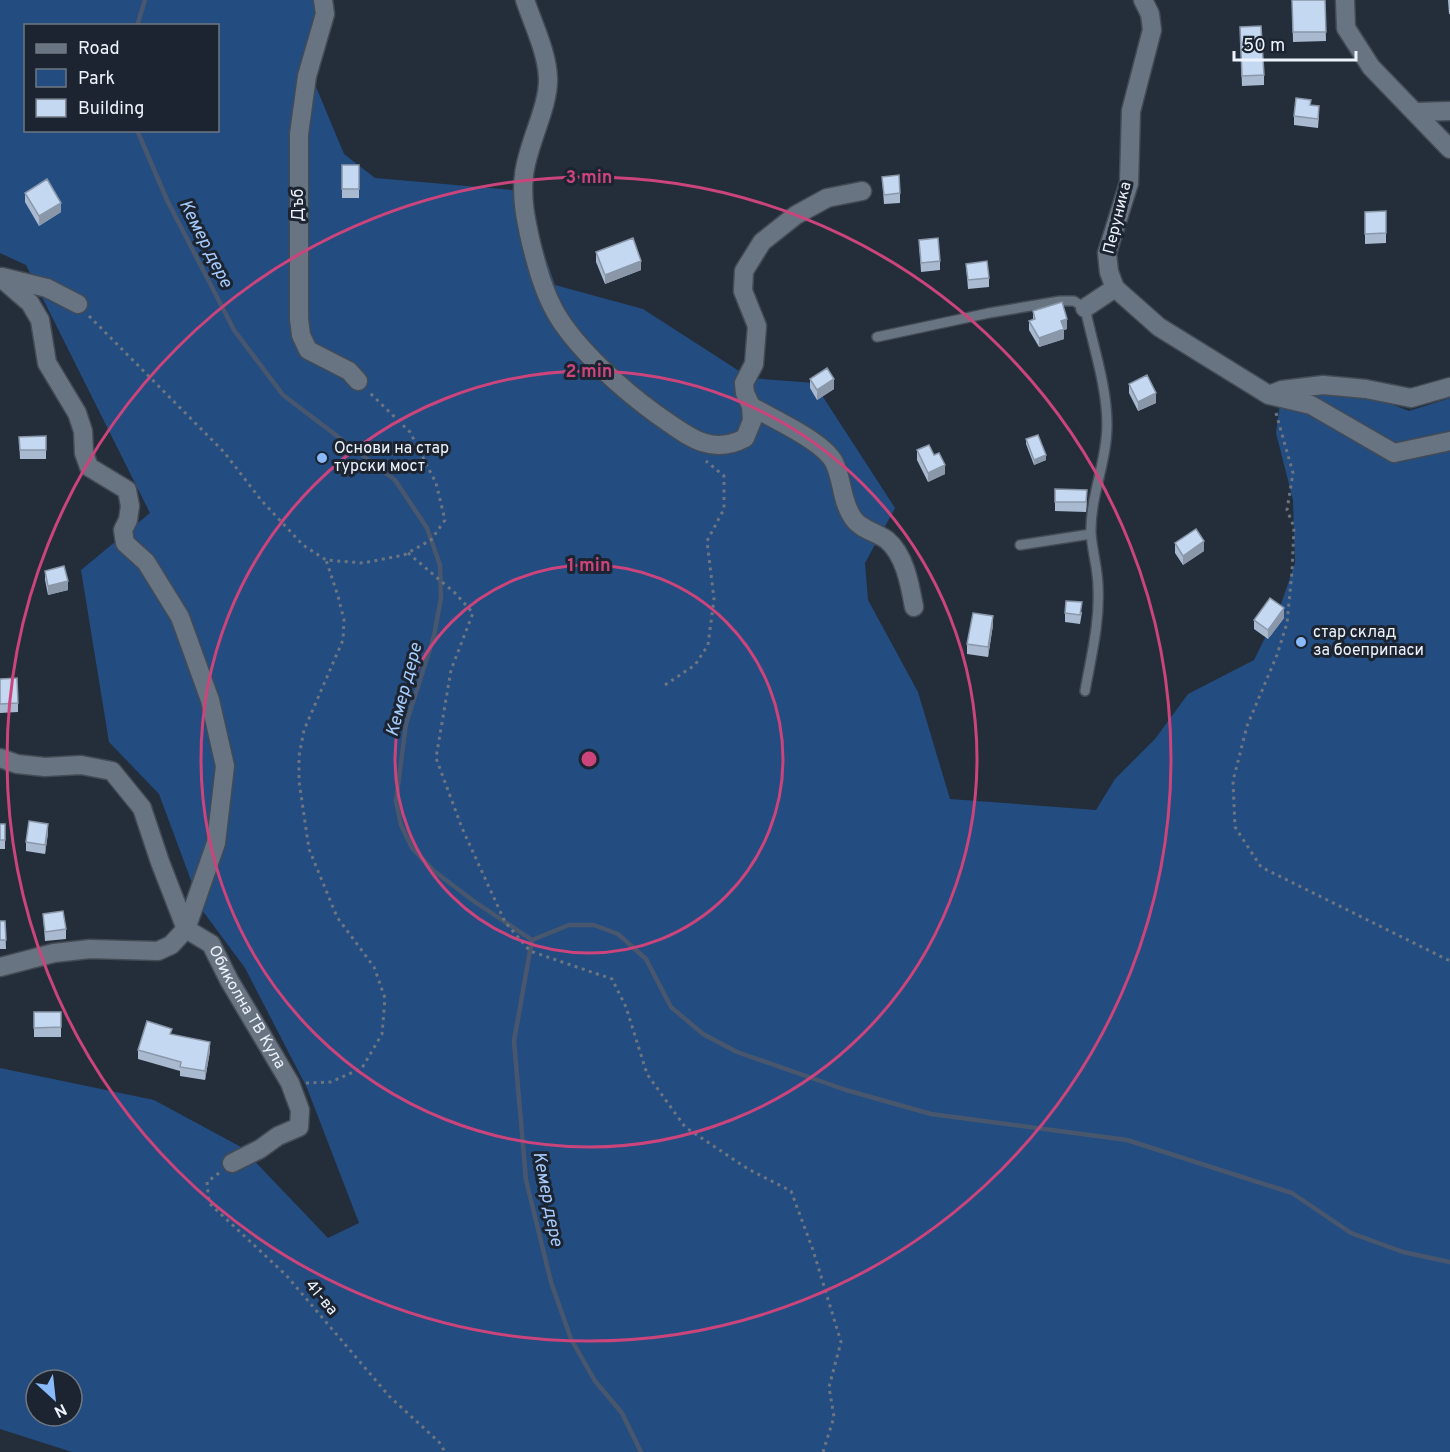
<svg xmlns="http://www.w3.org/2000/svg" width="1450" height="1452" viewBox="0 0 1450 1452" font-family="Overpass,sans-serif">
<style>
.green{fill:#234c80;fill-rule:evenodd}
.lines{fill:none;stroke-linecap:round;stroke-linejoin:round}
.stream{stroke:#48576d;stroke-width:4.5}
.service-casing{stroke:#434b55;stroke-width:12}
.minor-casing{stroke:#434b55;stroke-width:21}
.path{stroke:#6d7580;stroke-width:3;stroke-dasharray:3 4.5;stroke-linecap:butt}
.service{stroke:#697483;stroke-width:9}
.minor{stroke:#697483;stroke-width:18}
.wall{fill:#a9bad0}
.shaded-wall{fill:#8a97a9}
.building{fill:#c5d8f2;stroke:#8a97a9;stroke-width:1.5}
.ring{fill:none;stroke:#cb447b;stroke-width:3}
.poi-dot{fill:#89bafc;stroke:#1b2430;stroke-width:2}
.labels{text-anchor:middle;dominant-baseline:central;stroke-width:6;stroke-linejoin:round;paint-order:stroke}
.street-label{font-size:16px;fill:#edf3fb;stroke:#1b2430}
.poi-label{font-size:16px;fill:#edf3fb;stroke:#1b2430;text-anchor:start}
.water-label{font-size:18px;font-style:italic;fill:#a6cbfd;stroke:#1b2430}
.centre{fill:#cb447b;stroke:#1b2430;stroke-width:3}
.ring-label{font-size:18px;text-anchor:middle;font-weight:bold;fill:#cb447b;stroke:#1b2430;stroke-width:6;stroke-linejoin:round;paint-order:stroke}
</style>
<rect width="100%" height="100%" fill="#242e3a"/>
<path class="green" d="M0 0H324L309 70 344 154 375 178 523 191 555 285 643 309 750 378 814 383 895 508 865 563 868 600 918 692 950 799 1096 810 1115 779 1155 739 1188 694 1254 660 1279 610 1295 563 1293 500 1276 433 1281 396 1354 390 1409 411 1450 398V1452H72L0 1429V1068L154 1100 241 1147 328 1238 359 1223 307 1088 245 968 202 910 159 794 109 742 81 570 150 513 26 265 0 253ZM26 26H218V130H26ZM36 1380H72V1416H36Z"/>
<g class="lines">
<path class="stream" d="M137 26 145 0
M137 130 167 200 234 330 283 395 395 480 427 528 440 565 441 598 434 636 406 724 396 801 401 825 412 848 434 871 475 902 532 940 514 1041 526 1180 551 1282 571 1339 595 1381 622 1413 641 1452
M532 940 569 925H594L618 934 646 959 671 1007 703 1034 737 1052 846 1090 931 1114 1127 1140 1292 1193 1351 1233 1403 1252 1450 1262"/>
<g class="service-casing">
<path id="service" d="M877 337 989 313 1060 301H1074L1085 308C1093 346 1107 386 1107 425 1107 462 1090 496 1091 533 1092 551 1098 569 1098 587 1100 622 1091 657 1085 691
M1020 545 1091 534"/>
</g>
<g class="minor-casing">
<g id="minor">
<path d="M323 0 325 14 307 76 299 134V319L301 335 308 350 349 371 358 381"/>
<path d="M525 0C533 24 547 52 548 78 549 107 527 145 524 175 521 198 526 221 531 243 537 267 544 293 557 315 578 350 623 390 656 414 686 434 709 457 745 438L752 421 751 406 745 393 744 383 754 364 757 326 743 291 744 271 762 242 796 215 827 198 862 191"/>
<path d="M1143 0 1150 14 1152 30 1131 111 1129 183 1107 253 1109 272 1115 288 1159 327 1269 395 1311 405 1394 453 1450 441"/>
<path d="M1345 0 1346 28 1371 67 1450 149"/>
<path d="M1416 112 1450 111"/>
<path d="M0 277 30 303 40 320 47 363 77 413 83 431 84 453 89 467 127 490 130 506 128 520 123 530 125 543 146 562 180 617 210 700 225 766 216 843 186 929 171 945 158 951 90 949 54 953 0 967"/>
<path d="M2 277 47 288 78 304"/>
<path d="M1085 308 1115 288"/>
<path d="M1274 393 1282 390 1323 385 1366 389 1411 398 1450 387"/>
<path d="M751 406C773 419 823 441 834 462 843 480 841 501 853 518 860 529 876 532 887 540 905 555 910 585 914 607"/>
<path id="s1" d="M0 758 17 764 45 767 81 765 112 771 142 808 160 862 186 929 211 944 229 980 290 1083 300 1110 299 1127 278 1136 260 1149 232 1163"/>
</g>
</g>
<path class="path" d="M89 316 224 452 261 500 303 545 326 560 363 563 404 555 431 540 445 520 436 483 410 432 370 393
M1276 413 1293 473 1287 510 1294 527 1292 572 1287 623 1277 655 1247 726 1233 781 1235 827 1261 867 1450 961
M408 553 455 593 473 613 451 670 436 758 462 828 505 922 530 951 612 979 626 1007 647 1074 685 1127 748 1169 791 1191 813 1250 841 1342 829 1387 834 1417 823 1452
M665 685 695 665 708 645 714 599 707 541 724 509V476L706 461
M306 1083 331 1082 362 1068 382 1034 385 998 374 967 337 917 309 849 299 781V756L304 730 343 640 344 620 338 596 326 560
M219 1173 207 1182 209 1203 286 1275 389 1396 439 1442 445 1452"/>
<use href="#service" class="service"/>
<use href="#minor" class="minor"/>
</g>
<path class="wall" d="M1292 0H1325L1326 41 1293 42Z
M1448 0H1450V14H1449Z
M1240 36 1264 75V85L1242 86Z
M1311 105 1319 115 1318 128 1294 125V116Z
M342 165H359V198H342Z
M882 177 900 193V203L884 204Z
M25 193 61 212 39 226 25 202Z
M1386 211V243L1365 244V212Z
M919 240 940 261V270L921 272Z
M596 252 641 270 605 284 596 262Z
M966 264 989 278V287L968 289Z
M1033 311 1067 329 1064 330V339L1039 347 1029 330V321L1033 319Z
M810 379 834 389 817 400 810 388Z
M1129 384 1156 403 1138 411 1129 393Z
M46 436V459H20L19 437Z
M1026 439 1046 460 1034 465 1026 444Z
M917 450 934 455 945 474 928 482 917 460Z
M1055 489 1087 499 1086 512 1055 511Z
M1175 543 1204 551 1183 565 1175 553Z
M45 571 68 590 48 595 45 580Z
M1082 612 1080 624 1065 622V613Z
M1284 618 1268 639 1254 629V620Z
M993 625 988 657 967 654V644Z
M0 679 18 703V712L0 713Z
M0 824H5V849H0Z
M48 833 45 854 26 851V842Z
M43 914 66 929V939L45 941Z
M0 921H5L6 949H0Z
M34 1012H61V1037H34Z
M172 1035 210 1051 205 1080 180 1076V1071L138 1059V1050Z"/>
<path class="shaded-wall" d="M61 203V212L39 226V216Z
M641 261V270L605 284V275Z
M1067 319V329L1064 330V339L1039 347V338L1061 321Z
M834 379V389L817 400V390Z
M1156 393V403L1138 411V402Z
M1046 455V460L1034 465V460Z
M945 465V474L928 482V473Z
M1087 490V499L1086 512V502Z
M1204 541V551L1183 565V556Z
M68 581V590L48 595V586Z
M1284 608V618L1268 639V630Z
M993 616V625L988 657V647Z
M48 824V833L45 854V845Z
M210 1042V1051L205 1080V1071Z"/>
<path class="building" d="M1292 0H1325L1326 32H1293Z
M1261 26 1264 75 1242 76 1240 27Z
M1296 98 1311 100 1310 105 1319 106 1318 119 1294 116Z
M342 165H359V189H342Z
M899 175 900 193 884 195 882 177Z
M47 179 61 203 39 216 25 193Z
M1386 211V233L1365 234V212Z
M633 238 641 261 605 275 596 252Z
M938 238 940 261 921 263 919 240Z
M987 261 989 278 968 280 966 264Z
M1062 302 1067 319 1061 321 1064 329 1039 338 1029 321 1035 319 1033 311Z
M827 368 834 379 817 390 810 379Z
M1147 375 1156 393 1138 402 1129 384Z
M1038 435 1046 455 1034 460 1026 439Z
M46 436V450H20L19 437Z
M929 445 934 455 939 453 945 465 928 473 917 450Z
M1055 489 1087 490 1086 502H1055Z
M1196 529 1204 541 1183 556 1175 543Z
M64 566 68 581 48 586 45 571Z
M1270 598 1284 608 1268 630 1254 620Z
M1066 601 1082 602 1080 615 1065 613Z
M973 613 993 616 988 647 967 644Z
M17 678 18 703 0 704V679Z
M29 821 48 824 45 845 26 842Z
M0 824H5V840H0Z
M63 911 66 929 45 932 43 914Z
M0 921H5L6 940H0Z
M34 1012H61V1027L34 1028Z
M147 1021 172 1029 170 1034 210 1042 205 1071 180 1067 181 1062 138 1050Z"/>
<g class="ring">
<circle cx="589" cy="759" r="194"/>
<circle cx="589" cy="759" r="388"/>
<circle cx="589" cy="759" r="582"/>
</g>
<g class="poi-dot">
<circle cx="322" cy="458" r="6"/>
<circle cx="1301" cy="642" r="6"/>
</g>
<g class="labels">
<g class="street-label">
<text transform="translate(299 205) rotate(-90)">Дъб</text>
<text transform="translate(1118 218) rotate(-76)">Перуника</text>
<text stroke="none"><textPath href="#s1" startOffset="392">Обиколна ТВ Кула</textPath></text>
<text transform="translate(321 1298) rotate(50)">41-ва</text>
</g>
<g class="poi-label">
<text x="334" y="449">Основи на стар<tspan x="334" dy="18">турски мост</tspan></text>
<text x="1313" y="633">стар склад<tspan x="1313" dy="18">за боеприпаси</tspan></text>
</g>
<g class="water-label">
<text transform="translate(205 244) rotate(63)">Кемер дере</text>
<text transform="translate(405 690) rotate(-75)">Кемер дере</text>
<text transform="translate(547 1199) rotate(79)">Кемер дере</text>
</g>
</g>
<circle cx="589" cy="759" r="9" class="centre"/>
<g class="ring-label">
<text x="589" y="183">3 min</text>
<text x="589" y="377">2 min</text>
<text x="589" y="571">1 min</text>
</g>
<rect x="24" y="24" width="195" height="108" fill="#1b2430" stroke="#6f7781" stroke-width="1.5"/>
<rect x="36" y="44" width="30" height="9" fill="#697483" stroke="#6f7781" stroke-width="1.5"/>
<text x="78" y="54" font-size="18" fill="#edf3fb">Road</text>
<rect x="36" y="69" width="30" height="18" fill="#234c80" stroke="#6f7781" stroke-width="1.5"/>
<text x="78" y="84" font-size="18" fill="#edf3fb">Park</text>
<rect x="36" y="99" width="30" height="18" fill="#c5d8f2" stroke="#6f7781" stroke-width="1.5"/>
<text x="78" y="114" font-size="18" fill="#edf3fb">Building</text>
<g transform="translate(54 1398) rotate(153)"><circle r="28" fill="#1b2430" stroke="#6f7781" stroke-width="1.5"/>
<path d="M0-4.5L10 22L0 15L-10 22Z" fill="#89bafc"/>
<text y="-9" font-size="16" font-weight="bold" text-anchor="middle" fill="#edf3fb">N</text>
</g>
<path d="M1234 51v9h122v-9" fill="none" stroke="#edf3fb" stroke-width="3"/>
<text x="1243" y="51" font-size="18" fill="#edf3fb" stroke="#1b2430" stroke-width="4.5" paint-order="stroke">50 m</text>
</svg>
